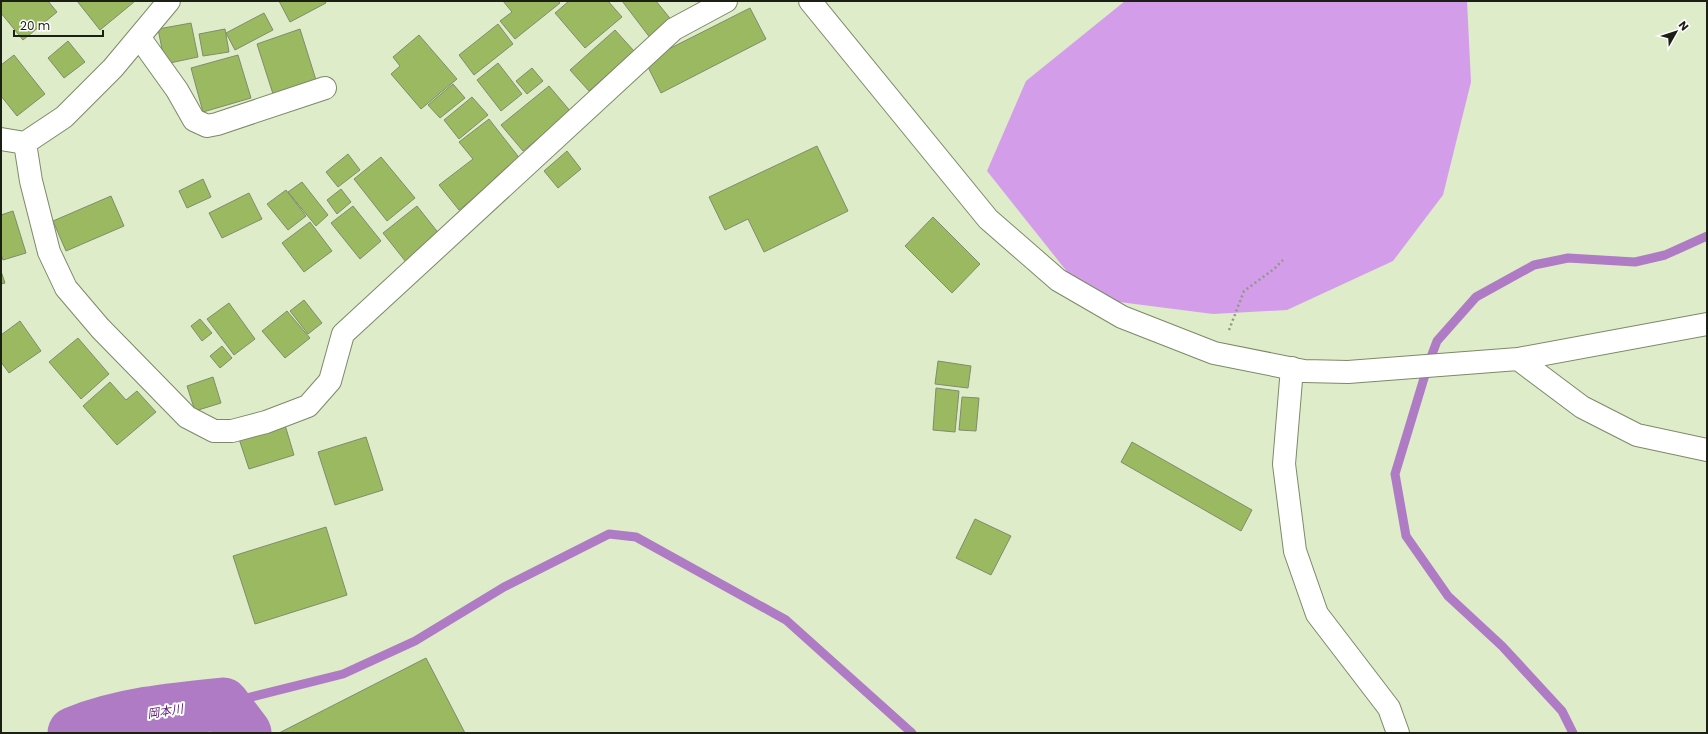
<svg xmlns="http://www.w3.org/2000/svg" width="1708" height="734" viewBox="0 0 1708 734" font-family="Poppins,'Noto Sans JP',sans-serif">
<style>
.forest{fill:#d39dea}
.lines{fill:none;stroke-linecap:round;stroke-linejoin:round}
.stream{stroke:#af7bc5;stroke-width:9}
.river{stroke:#af7bc5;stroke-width:53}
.building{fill:#9ab961;stroke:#808c6c}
.minor-casing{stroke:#7c8969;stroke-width:24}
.path{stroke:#909980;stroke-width:2.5;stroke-dasharray:2 3;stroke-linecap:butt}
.minor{stroke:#fff;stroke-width:22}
.labels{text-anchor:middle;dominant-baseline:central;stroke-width:4;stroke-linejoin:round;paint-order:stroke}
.water-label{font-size:12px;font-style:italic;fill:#64237c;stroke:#fff}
</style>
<rect width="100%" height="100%" fill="#deecc9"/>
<path class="forest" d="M1125 1H1467L1471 82 1443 195 1393 261 1287 310 1213 314 1088 298 987 171 1026 81Z"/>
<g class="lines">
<path class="stream" d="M223 704 343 674 415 641 504 587 609 534 636 537 786 620 912 733
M1573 733 1562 711 1502 646 1448 596 1406 536 1395 474 1428 365 1437 341 1476 297 1534 265 1568 258 1635 262 1665 255 1707 236"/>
<path class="river" d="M74 733C121 714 172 709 223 704L245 733"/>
</g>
<path class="building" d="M1 1H48L57 12 23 40 1 13Z
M77 1H134V2L100 30Z
M279 1H325L326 3 290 22Z
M503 1H558L560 3 515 39 500 21 512 12Z
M569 1H608L622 17 585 48 555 13Z
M622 1H656L673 22 651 39Z
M750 8 766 39 661 93 645 61Z
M264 13 273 30 235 50 226 33Z
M191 23 198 57 165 64 158 29Z
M498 24 513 44 474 75 459 55Z
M225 29 229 52 203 56 199 34Z
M300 29 316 80 273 94 257 44Z
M615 30 634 51 589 91 570 70Z
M419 35 457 79 421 109 391 74 400 66 393 57Z
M68 41 85 62 64 78 48 58Z
M14 55 45 94 17 116 1 96V65Z
M238 55 251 98 203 112 191 68Z
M498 63 522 94 501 111 477 80Z
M532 68 543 81 527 94 516 81Z
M453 84 465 98 440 118 428 105Z
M549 86 571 112 523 151 501 125Z
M472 97 488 115 459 139 444 120Z
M489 119 521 160 459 210 439 185 473 159 459 142Z
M817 146 848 211 764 252 748 219 725 230 709 197Z
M567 151 581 169 558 188 544 171Z
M348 154 360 170 338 187 326 172Z
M381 157 415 198 387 221 354 179Z
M203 179 211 197 187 208 179 191Z
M302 182 328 215 316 226 288 192Z
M341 189 351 202 337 214 327 200Z
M286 190 306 216 288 230 267 204Z
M249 193 262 219 222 238 209 213Z
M111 196 124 226 66 251 53 221Z
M353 206 381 241 360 259 331 223Z
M417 206 440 235 406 262 383 233Z
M13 211 26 253 3 260 1 254V215Z
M933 217 980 264 952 293 905 246Z
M310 222 332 251 304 272 282 243Z
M1 271 5 283 1 284Z
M304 300 322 323 308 334 290 311Z
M229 303 255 339 234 355 207 319Z
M287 311 310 338 285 358 262 331Z
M200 319 212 333 202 341 191 326Z
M20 321 41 351 9 373 1 362V335Z
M78 338 109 374 81 399 49 362Z
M222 346 232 358 220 368 210 356Z
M938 361 971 366 968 388 935 384Z
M213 377 221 403 195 411 187 386Z
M110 382 126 400 137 391 156 412 117 445 83 406Z
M936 388 959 391 955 432 933 430Z
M962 397 979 398 976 431 959 430Z
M285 425 294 455 249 469 239 439Z
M366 437 383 490 335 505 318 452Z
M1132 442 1252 510 1241 531 1121 462Z
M975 519 1011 536 991 575 956 558Z
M326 527 347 595 255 624 233 556Z
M426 658 465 733H279Z"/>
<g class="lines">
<g class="minor-casing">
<path id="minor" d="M810 1 988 219 1058 280 1122 317 1214 353 1304 371 1348 372 1518 359 1707 324
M139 37 177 90 194 120 207 126 217 124 325 88
M1 139 25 143 64 117 113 68 169 1
M25 143 31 181 49 252 66 288 100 328 187 417 214 431H232L266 422 308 406 330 381 343 334 674 29 726 1
M1518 359 1582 407 1637 435 1707 450
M1292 368 1284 464 1295 551 1317 614 1389 708 1398 733"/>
</g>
<path class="path" d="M1229 330 1244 291 1274 269 1283 260"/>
<use href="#minor" class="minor"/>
</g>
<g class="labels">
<g class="water-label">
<text transform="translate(165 711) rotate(-9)">岡本川</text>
</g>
</g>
<rect width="1708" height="734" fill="none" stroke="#1c2014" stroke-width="4"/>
<g transform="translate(1676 32) rotate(51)" stroke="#ffffff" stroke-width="3" paint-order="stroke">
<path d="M0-3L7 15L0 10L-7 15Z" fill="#1c2014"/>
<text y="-6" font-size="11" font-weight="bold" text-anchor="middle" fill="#1c2014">N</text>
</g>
<path d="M14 30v6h89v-6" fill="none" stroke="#1c2014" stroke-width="2"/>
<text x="20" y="30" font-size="12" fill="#1c2014" stroke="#ffffff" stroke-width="3" paint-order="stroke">20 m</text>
</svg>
